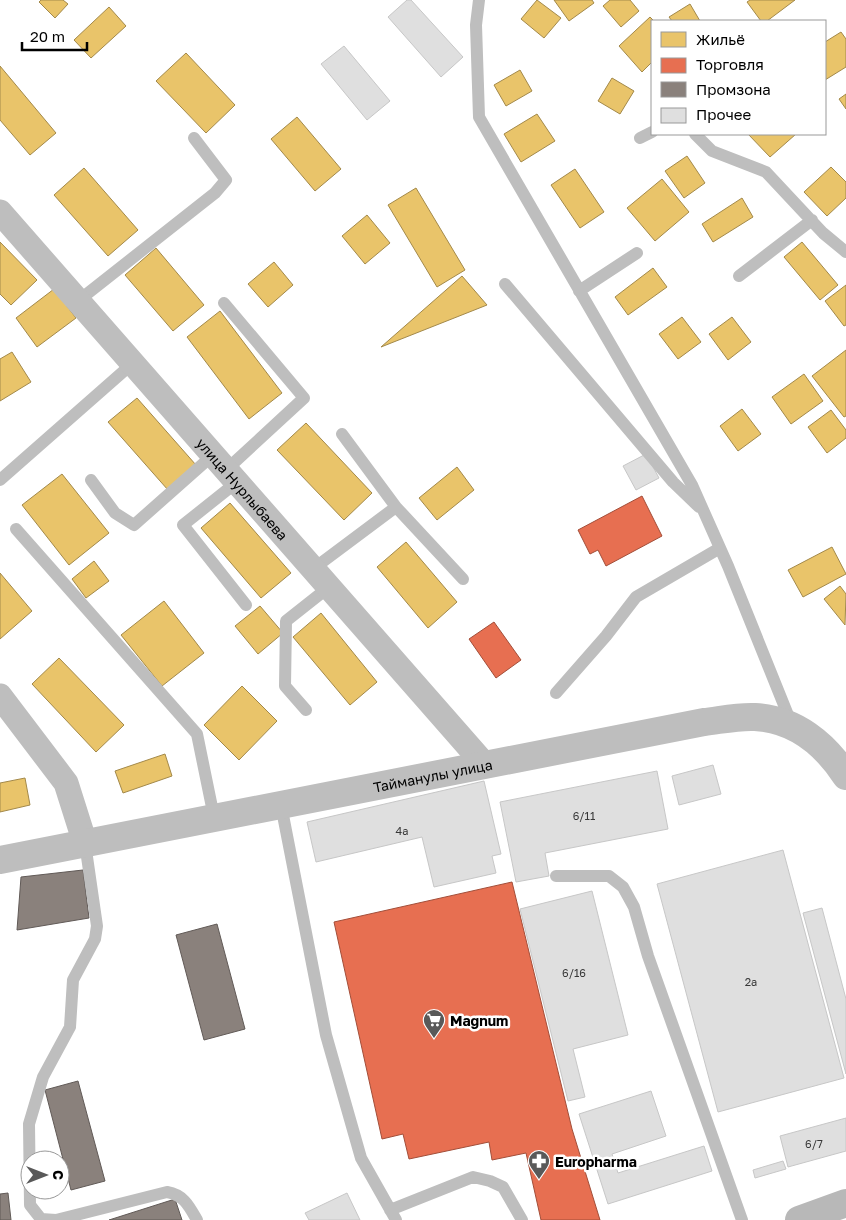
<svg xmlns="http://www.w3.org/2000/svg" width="846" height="1220" viewBox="0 0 846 1220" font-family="'Golos Text',sans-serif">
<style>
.homes{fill:#e9c46a;stroke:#a3894a}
.shops{fill:#e76f51;stroke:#a24e39}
.industry{fill:#8a817c;stroke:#615a57}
.building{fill:#dfdfdf;stroke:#c7c7c7}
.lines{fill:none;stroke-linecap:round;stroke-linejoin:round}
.service{stroke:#bebebe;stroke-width:12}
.minor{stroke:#bebebe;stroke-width:25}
.tertiary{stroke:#bebebe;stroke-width:28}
.secondary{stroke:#b8b8b8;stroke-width:28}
.labels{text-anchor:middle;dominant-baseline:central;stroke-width:5;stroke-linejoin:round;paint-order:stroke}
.number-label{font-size:11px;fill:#383838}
.street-label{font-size:14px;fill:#000;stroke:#fff}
.poi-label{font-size:14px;font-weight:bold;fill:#000;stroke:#fff;text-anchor:start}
</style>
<rect width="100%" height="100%" fill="#fff"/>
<path class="homes" d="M41 0H63L68 4 55 18 39 2Z
M537 0 561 18 544 38 521 19Z
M554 0H592L594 3 569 21Z
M610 0H630L639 11 621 27 603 6Z
M750 0H795L767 21H761L747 2Z
M690 4 700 21H672L669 17Z
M109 7 126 26 91 58 74 40Z
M650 17 654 21 652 62 642 72 619 46Z
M841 32 846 39V67L825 80V42Z
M186 53 235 105 206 133 156 81Z
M0 66 56 133 30 155 0 120Z
M520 70 532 91 506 106 494 85Z
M612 78 634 91 620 114 598 101Z
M846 94V109L839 99Z
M537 114 555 141 521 162 504 134Z
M297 117 341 169 315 191 271 139Z
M748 134H796L770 157Z
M687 156 705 183 684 198 665 171Z
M831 167 846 182V198L827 216 804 192Z
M84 168 138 230 108 256 54 195Z
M575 169 604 212 580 228 551 185Z
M662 179 689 212 655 241 627 208Z
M416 188 465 270 437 287 388 205Z
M742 198 753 217 713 242 702 224Z
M367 215 390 243 365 264 342 236Z
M0 242 37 280 11 305 0 294Z
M802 242 838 285 820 300 784 257Z
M156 248 204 305 173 331 125 275Z
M274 262 293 285 268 307 248 284Z
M653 268 667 287 628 315 615 297Z
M462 276 487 305 381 347Z
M846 285V325L844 326 825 301Z
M54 289 76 318 37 347 16 318Z
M220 311 282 393 249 419 187 337Z
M682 317 701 342 678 359 659 334Z
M732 317 751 342 728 360 709 334Z
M846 350V416L844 417 812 376Z
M12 352 31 382 0 401V359Z
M804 374 823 401 791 424 772 397Z
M137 398 196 465 168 490 108 422Z
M742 409 761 434 738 451 720 426Z
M831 410 846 430V438L827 453 808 427Z
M306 423 372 493 344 520 277 450Z
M457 467 474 490 437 520 419 498Z
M62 474 109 533 69 565 22 505Z
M230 503 291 573 261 598 201 528Z
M406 542 457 602 428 628 377 567Z
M832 547 846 574 803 597 788 570Z
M94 561 109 581 86 598 72 579Z
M0 573 32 611 0 639Z
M840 586 846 594 845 625 824 599Z
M164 601 204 653 162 686 121 635Z
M260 606 283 633 258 654 235 626Z
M321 613 377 682 350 705 293 637Z
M59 658 124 725 96 752 32 684Z
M242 686 277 721 239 760 204 725Z
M165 754 172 776 123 793 115 771Z
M25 778 30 805 0 812V783Z"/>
<path class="shops" d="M642 496 662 536 606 566 598 550 590 554 578 530Z
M494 622 521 660 496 678 469 639Z
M512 882 572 1129 600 1220H541L526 1153 492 1160 489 1142 409 1159 403 1134 382 1139 334 922Z"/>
<path class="industry" d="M83 870 89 918 17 930 21 877Z
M217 924 245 1029 204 1040 176 935Z
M78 1081 105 1181 71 1190 45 1090Z
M8 1193 11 1220H0V1194Z
M175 1199 182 1220H109Z"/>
<path class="building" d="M407 0H411L463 57 441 77 388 17Z
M344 46 390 101 367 120 321 64Z
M646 454 659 478 636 490 623 466Z
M713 765 721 794 679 805 672 776Z
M657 771 668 829 545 853 549 876 516 882 500 802Z
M484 781 501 854 492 856 496 873 434 887 422 837 316 862 307 822Z
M783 850 844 1078 718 1112 657 884Z
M592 891 628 1035 573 1049 585 1097 568 1101 520 909Z
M822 908 846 999V1074L803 913Z
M651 1091 666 1136 612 1154 618 1173 704 1146 712 1171 608 1204 579 1114Z
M846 1118V1151L788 1167 780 1136Z
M783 1161 786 1169 755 1178 753 1170Z
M347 1193 360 1220H309L305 1213Z"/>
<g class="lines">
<path class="service" d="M479 0 476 25 479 117 692 485 728 566 792 725
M695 134 712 151 766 172 823 233 846 252
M640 138 652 132
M739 276 812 220
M505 284 673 482 699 507
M579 291 637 253
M78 301 215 193 226 180 194 138
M224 303 304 398 226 470
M342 434 396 507 463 579
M0 480 133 363
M91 480 115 513 134 525 213 455
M237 482 183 525 246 605
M16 529 197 734 214 817
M313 569 396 507
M556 693 606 636 636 597 720 548
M306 710 285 686 286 621 329 587
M281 805 326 1035 361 1158 396 1220
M85 843 97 926 95 939 73 980 70 1027 43 1077 29 1124 30 1205 41 1219 56 1220 167 1192C184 1195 189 1206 197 1220
M556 876H609L623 887 634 907 648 956 742 1220
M390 1210 473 1177 490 1181 503 1187 522 1220"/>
<g class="minor">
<path id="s1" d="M0 212 485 765"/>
<path d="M0 696 66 783 85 843"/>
</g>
<path class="tertiary" id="s2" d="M0 860 704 722C721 720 739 716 755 717 795 719 825 744 846 776"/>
<path class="secondary" d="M799 1220 846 1203"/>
</g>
<defs>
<g id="supermarket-pin" transform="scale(1.125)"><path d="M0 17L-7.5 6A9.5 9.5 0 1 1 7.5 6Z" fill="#595959" stroke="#fff"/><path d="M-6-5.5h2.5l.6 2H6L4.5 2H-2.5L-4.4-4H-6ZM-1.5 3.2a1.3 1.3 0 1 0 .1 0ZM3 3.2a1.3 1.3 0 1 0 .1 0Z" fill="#fff"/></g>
<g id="pharmacy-pin" transform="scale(1.125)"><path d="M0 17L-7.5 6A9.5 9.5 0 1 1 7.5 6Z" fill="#595959" stroke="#fff"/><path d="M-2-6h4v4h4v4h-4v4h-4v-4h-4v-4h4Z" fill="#fff"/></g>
</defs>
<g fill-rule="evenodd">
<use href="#supermarket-pin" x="434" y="1020"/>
<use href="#pharmacy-pin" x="539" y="1161"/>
</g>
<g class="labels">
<g class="number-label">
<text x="584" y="815">6/11</text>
<text x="402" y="830">4а</text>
<text x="574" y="972">6/16</text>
<text x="751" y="981">2а</text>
<text x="814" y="1143">6/7</text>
</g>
<g class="street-label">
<text stroke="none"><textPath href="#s1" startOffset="368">улица Нурлыбаева</textPath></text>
<text stroke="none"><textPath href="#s2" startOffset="441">Тайманулы улица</textPath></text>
</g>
<g class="poi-label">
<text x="450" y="1020">Magnum</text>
<text x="555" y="1161">Europharma</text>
</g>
</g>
<rect x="651" y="20" width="175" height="115" fill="#ffffff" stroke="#999999"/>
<rect x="661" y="32" width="25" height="15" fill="#e9c46a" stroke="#999999"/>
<text x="696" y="45" font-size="15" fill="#000000">Жильё</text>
<rect x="661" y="58" width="25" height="15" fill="#e76f51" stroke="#999999"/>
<text x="696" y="70" font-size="15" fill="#000000">Торговля</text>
<rect x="661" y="82" width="25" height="15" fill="#8a817c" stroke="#999999"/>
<text x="696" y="95" font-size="15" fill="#000000">Промзона</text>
<rect x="661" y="108" width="25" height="15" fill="#dfdfdf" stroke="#999999"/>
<text x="696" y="120" font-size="15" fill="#000000">Прочее</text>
<g transform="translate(45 1175) rotate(90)"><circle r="24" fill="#ffffff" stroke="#999999"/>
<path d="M0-4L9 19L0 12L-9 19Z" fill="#595959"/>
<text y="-8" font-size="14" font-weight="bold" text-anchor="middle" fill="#000000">С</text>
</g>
<path d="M22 42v8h65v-8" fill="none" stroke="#000000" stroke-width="2.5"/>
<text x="30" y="42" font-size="15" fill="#000000" stroke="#ffffff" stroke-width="4" paint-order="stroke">20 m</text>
</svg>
